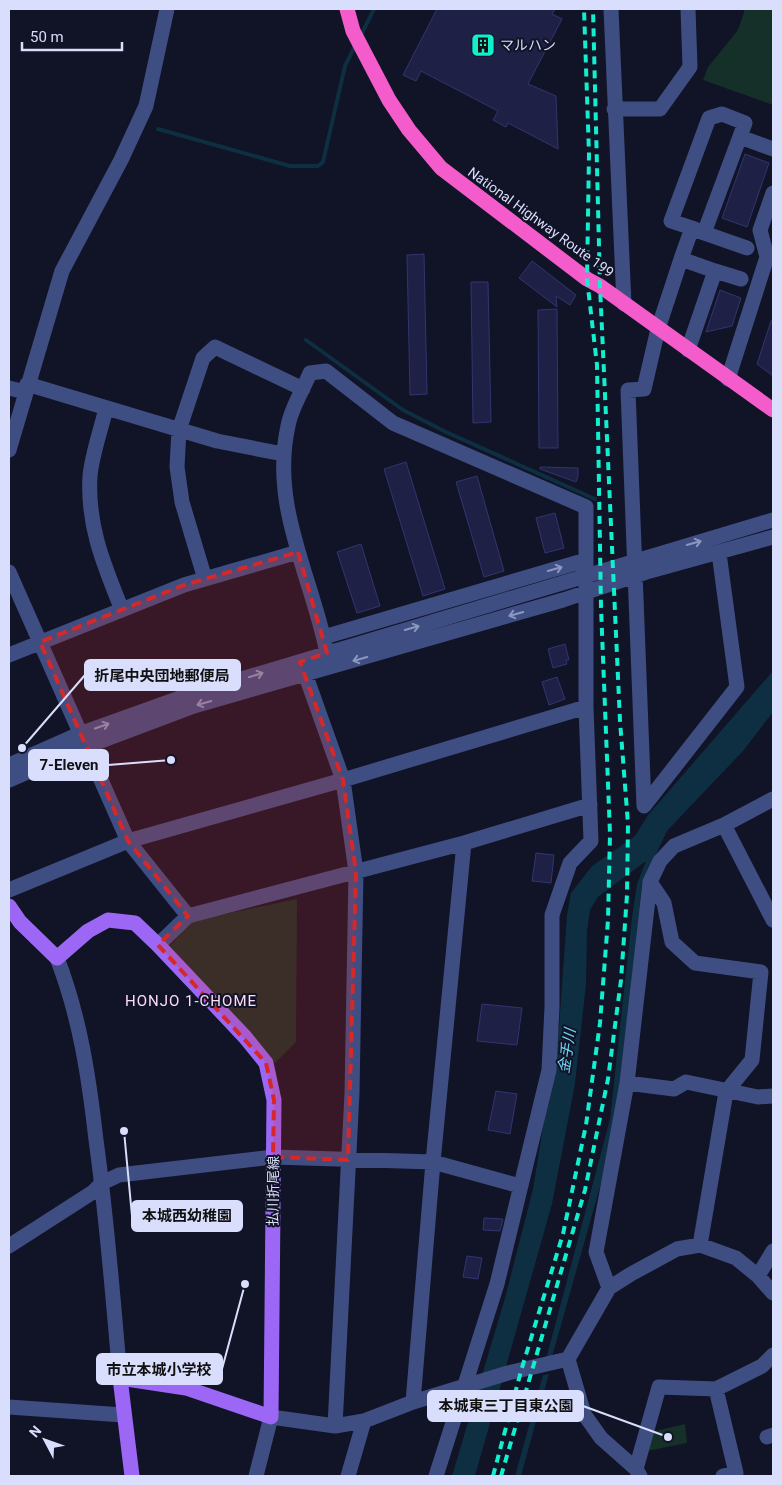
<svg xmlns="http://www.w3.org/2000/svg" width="782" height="1485" viewBox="0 0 782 1485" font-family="Roboto,'Noto Sans JP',sans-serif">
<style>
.green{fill:#153028}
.water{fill:#0e2e42}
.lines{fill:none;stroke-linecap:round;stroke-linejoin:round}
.stream{stroke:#0e2e42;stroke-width:4}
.building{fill:#1e2046;stroke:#323570}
.minor{stroke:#3f4e82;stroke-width:15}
.major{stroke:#9c67f5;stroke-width:15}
.highway{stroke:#f45ccb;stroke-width:15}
.rail{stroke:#12efce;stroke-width:4;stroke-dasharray:8 6;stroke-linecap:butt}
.oneway{stroke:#8c96bf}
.marked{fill:#d62828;fill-opacity:0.2;stroke:#d62828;stroke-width:4;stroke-dasharray:10 6;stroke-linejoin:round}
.labels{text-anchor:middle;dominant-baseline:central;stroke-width:4;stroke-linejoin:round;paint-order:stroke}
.poi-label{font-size:14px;fill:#d9defc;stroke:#111326;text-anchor:start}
.street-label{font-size:14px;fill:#d9defc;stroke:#111326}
.neighbourhood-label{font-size:15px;letter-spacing:1px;fill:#fddbf9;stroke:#111326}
.water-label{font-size:15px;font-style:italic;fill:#6ed9f5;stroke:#111326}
.leader{fill:none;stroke:#d9defc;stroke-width:2}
.callout-dot{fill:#d9defc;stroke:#111326;stroke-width:2}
.callout{fill:#d9defc;stroke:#d9defc;stroke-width:2}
.callout-label{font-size:15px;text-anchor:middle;font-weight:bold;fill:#111}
</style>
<rect width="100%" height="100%" fill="#111326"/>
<path class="green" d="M745 9H773V105L703 80 708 67 738 30Z
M297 899 296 1042 275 1063 169 947 192 921Z
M685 1424 687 1443 647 1451 651 1432Z"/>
<path class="water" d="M773 671V712L743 751 667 831 642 884 617 1111 607 1162 552 1357 546 1359 610 1119 632 917 637 884 646 861 598 897 590 910 587 931 586 984 575 1084 552 1204 475 1476H452L505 1298 533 1189 559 1027 567 915 571 893 592 866 635 836 648 815Z
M549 1374 521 1476H515L543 1375Z"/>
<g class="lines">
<path class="stream" d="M361 35 374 9
M158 129 290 166H318L323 162 345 66 355 46
M306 340 403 410 446 432 595 499"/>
</g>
<path class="building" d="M437 9H555L552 14 562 19 528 84 556 96 558 149 508 123 506 127 493 120 498 111 421 71 416 81 403 75Z
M745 154 769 163 747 227 722 218Z
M424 254 427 394 410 395 407 255Z
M532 261 576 295 570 305 556 296 557 307 519 278Z
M471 282H488L491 422 473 423Z
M720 290 741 298 732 326 706 332Z
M557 309 558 448H539L538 310Z
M771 321H773V376L757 364Z
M406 462 445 589 423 596 384 469Z
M540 467 578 468V476L576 482 540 469Z
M477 476 504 571 484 577 456 482Z
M555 513 564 548 545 553 536 518Z
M361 544 380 606 357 613 337 552Z
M565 644 569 660H566L567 664 553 668 548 649Z
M557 677 565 699 549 705 542 682Z
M536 853 554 855 551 883 532 881Z
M482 1004 522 1008 517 1045 477 1041Z
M496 1091 517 1094 510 1134 488 1130Z
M484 1218 503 1219 500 1231 483 1230Z
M467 1256 482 1258 478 1279 463 1277Z"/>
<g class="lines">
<path class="minor" d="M611 9 624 304
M614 109H660L690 67 688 9
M740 137 773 149
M704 233 747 248
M681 259 692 228 671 221 709 118 722 114 745 123 704 233 692 228
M715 271 681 259 658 329 644 389 628 390 644 806 737 687 719 553
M688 350 715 271 741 279
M728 379 767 257 760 230 773 193
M27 384 217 441 283 454
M9 388 25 392
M106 408C101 430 92 454 90 476 87 526 104 565 122 610
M9 450 62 271 121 160 146 106 167 9
M9 572 128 841 188 916 464 843 590 805
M205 579 182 502 177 467 179 430 203 358 215 347 303 389
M324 637 586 560
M327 653C312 577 270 506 288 426 291 408 303 390 310 373L326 371 393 423 586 507V707L591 841 570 863 552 915V1007L549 1070 497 1284 436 1476
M9 655 184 585 298 552
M302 665 343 780 356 872 352 1093 335 1426
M9 765 79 734 188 695 773 520
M9 780 85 747 194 706 563 600 650 571 773 537
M724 825 773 920
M650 882 664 903 672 942 695 963 761 972 752 1060 726 1092 700 1245
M9 890 128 841 343 780 586 707
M158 945 188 916
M57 958C80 1017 89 1078 96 1140 107 1219 113 1298 120 1378
M627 1083 674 1089 686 1082 758 1097 773 1096
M9 1246 93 1192 102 1183 119 1175 273 1157 433 1162 520 1186
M758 1276 773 1251
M609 1288 596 1252 627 1083 650 882 660 861 674 846 724 825 773 799
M568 1359 584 1414 601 1438 636 1469 640 1476
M716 1389 762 1366 773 1355
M413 1402 433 1162 464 843
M9 1407 123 1415
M767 1437 773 1435
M636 1469 659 1387 716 1389 736 1473 723 1476
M256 1476 271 1417 335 1426 364 1421 413 1402 508 1373 568 1359 609 1288 631 1274 677 1249 700 1245 736 1258 758 1276 773 1293
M348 1476 364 1421"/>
<path class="major" d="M9 906 20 922 57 958 88 931 108 920 135 923 158 945 245 1037 266 1063 274 1100 271 1417 186 1388 120 1378 132 1476"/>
<path class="highway" d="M347 9 353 31 389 100 409 130 441 168 587 279 600 286 773 410"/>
<path class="rail" d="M493 1476 521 1371 563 1234 586 1125 600 1023 608 920 610 834 601 607 597 365 587 279 589 154 584 9
M501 1476 585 1190 608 1079 621 980 627 895 628 824 620 721 600 286 593 9"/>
</g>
<defs><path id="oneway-shaft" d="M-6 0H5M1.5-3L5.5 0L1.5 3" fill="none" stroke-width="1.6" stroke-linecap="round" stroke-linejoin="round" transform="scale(1.25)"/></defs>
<g class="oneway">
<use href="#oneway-shaft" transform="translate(694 543) rotate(-16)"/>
<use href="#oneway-shaft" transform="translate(555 569) rotate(-16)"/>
<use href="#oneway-shaft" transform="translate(516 614) rotate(164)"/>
<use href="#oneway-shaft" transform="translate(412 628) rotate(-16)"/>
<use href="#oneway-shaft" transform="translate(360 659) rotate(164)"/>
<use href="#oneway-shaft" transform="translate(256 675) rotate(-17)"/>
<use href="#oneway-shaft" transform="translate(204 703) rotate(164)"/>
<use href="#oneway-shaft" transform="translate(102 726) rotate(-19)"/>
</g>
<path class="marked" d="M298 552 327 653 300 662 343 780 356 872 348 1160 273 1157 274 1100 266 1063 158 945 188 916 128 841 40 642 184 585Z"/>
<defs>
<g id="building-square" transform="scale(1.25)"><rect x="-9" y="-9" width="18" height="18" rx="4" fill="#12efce" stroke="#111326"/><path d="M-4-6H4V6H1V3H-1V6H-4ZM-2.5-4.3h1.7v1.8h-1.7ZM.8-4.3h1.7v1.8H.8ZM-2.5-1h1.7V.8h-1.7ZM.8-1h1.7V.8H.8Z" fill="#111"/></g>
</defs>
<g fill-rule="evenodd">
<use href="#building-square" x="483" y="45"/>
</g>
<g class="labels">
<g class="poi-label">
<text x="500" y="45">マルハン</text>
</g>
<g class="street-label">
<text transform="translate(541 222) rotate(36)">National Highway Route 199</text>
<text transform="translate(273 1191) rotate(-89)">払川折尾線</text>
</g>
<g class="neighbourhood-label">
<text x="191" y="1001">HONJO 1-CHOME</text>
</g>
<g class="water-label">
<text transform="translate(567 1051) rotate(-81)">金手川</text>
</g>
</g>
<path class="leader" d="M22 748L85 675M171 760L108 765M124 1131L132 1216M245 1284L222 1369M668 1437L583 1406"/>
<g class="callout-dot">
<circle cx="22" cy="748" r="5"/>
<circle cx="171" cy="760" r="5"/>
<circle cx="124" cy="1131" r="5"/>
<circle cx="245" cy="1284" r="5"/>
<circle cx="668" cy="1437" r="5"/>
</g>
<g class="callout">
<rect x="85" y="660" width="155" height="30" rx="5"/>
<rect x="29" y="750" width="79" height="30" rx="5"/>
<rect x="132" y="1201" width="110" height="30" rx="5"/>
<rect x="97" y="1354" width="125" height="30" rx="5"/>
<rect x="428" y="1391" width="155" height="30" rx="5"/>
</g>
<g class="callout-label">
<text x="162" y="681">折尾中央団地郵便局</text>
<text x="69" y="770">7-Eleven</text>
<text x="187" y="1221">本城西幼稚園</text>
<text x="159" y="1375">市立本城小学校</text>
<text x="506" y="1411">本城東三丁目東公園</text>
</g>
<rect width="782" height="1485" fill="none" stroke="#d9defc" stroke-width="20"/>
<g transform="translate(45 1440) rotate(311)" stroke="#111326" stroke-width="4" paint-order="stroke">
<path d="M0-4L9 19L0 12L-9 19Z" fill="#d9defc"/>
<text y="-8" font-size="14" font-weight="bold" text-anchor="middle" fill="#d9defc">N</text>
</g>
<path d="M22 42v8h100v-8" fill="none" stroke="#d9defc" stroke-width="2.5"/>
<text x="30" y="42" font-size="15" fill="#d9defc" stroke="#111326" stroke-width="4" paint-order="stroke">50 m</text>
</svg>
